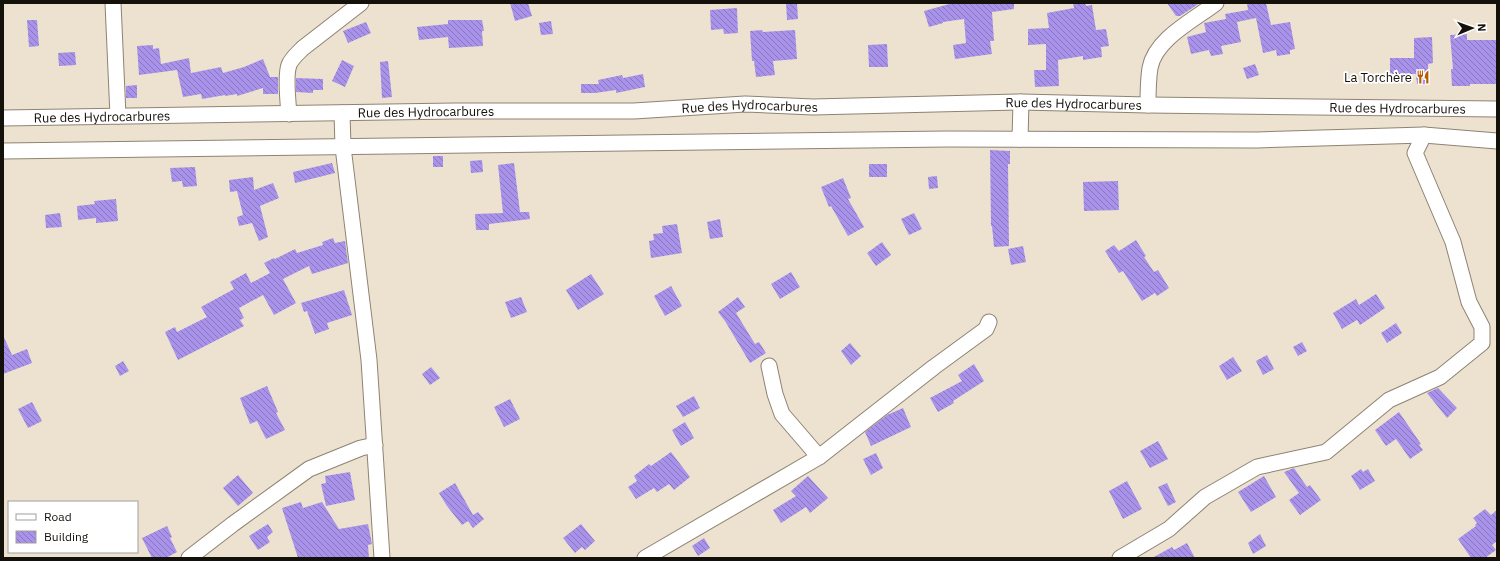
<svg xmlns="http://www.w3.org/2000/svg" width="1500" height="561" viewBox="0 0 1500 561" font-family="'IBM Plex Sans',sans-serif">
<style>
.building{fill:url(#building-back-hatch)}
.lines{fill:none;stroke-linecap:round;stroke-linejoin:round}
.street-casing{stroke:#8e8373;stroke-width:17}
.street{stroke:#fff;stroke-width:15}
.labels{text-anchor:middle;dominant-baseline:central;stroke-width:3.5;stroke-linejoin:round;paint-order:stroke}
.poi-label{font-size:13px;fill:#14100a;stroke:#fff;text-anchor:end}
.street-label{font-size:13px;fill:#14100a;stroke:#fff}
</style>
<defs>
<pattern id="building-back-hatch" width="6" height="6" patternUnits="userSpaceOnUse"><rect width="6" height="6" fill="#a993ea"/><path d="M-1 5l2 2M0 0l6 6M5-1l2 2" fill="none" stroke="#8877bc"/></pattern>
</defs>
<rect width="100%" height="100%" fill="#ede2d0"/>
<path class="building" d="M510 3H528L532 16 515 21Z
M786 3H797L798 19 787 20Z
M953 3H1014V9L992 12 994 41H990L992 54 955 59 953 45 966 43 964 19 943 22V23L929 27 924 11Z
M1073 3H1085L1086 6 1092 5 1096 30 1106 29 1109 46 1101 47 1102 57 1083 60V56L1058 60 1059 86 1035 87 1034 70H1046V44L1028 45V29L1049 28 1047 13 1074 8Z
M1167 3H1200L1180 16H1176Z
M1247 3H1266L1271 25 1290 22 1295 49 1290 50V54L1277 56 1276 50 1263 53 1256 18 1237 22 1241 42 1221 46 1223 54 1211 56 1209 50 1191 54 1187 37 1206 32 1204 23 1226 19 1225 14 1248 10Z
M737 8 738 33 724 34 723 29 711 30 710 10Z
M27 20H37L39 46 29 47Z
M448 20H482L484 31H482L483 46 449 48 448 37 419 40 417 27 448 24Z
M551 21 553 34 541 35 539 23Z
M366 22 371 33 348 43 343 31Z
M762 30 763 32 795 30 797 59 773 61 775 75 756 77 754 61H752L750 31Z
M1467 34V40H1497V84H1470V86H1452L1451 69H1453L1450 35Z
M1432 37 1433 63 1428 64 1429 84H1417L1416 74H1390V58H1414V38Z
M887 44 888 67H869L868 45Z
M153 45V49L159 48 161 64 189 58 191 73 221 67 223 73 244 67 263 59 270 77H278V94H263V88L237 96V94L225 96V95L202 99 201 94 183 97 177 70 139 75 137 46Z
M75 52 76 65 59 66 58 53Z
M342 60 354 66 345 87 332 81Z
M388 61 392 97 382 98 380 62Z
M1255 64 1259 75 1247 79 1243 68Z
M643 74 645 87 616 93V90L595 93H581V84H599L598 80 622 75 623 78Z
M296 78 323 79V90H313V93L296 92Z
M137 85V98H126V86Z
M990 150 1010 151V164H1008L1009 246 994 247 992 226H991Z
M433 156H443V167H433Z
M482 160 483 172 471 173 470 161Z
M332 163 335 173 295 183 293 172Z
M514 163 520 212H529L530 219 489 224V230H476L475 214 503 213 498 165Z
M869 164H887V177H869Z
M195 167 197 186 183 187 182 181 172 182 170 168Z
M937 176 938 188 929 189 928 177Z
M253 177 254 190 273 183 279 198 260 206 268 237 259 241 252 223 239 226 237 217 243 215 237 191 230 192 229 180Z
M843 178 851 198 848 199 864 227 848 236 831 206 829 207 821 187Z
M1118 181 1119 210 1084 211 1083 182Z
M116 199 118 221 96 223V218L78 220 77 206 95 204 94 201Z
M60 213 62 227 46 228 45 215Z
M914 213 922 229 909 235 901 219Z
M720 219 723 237 710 239 707 222Z
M677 224 682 253 651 258 649 241 654 240 653 234 663 233 662 226Z
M333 238 335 243 345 241 348 263 312 274 309 266 283 279 296 303 274 315 263 295 239 308 244 318 240 320 244 326 178 360 165 332 175 327 177 332 207 317 201 307 234 289 230 282 246 273 251 283 270 273 264 263 274 258 275 259 295 249 297 253 323 245 322 242Z
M1136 240 1146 256 1144 257 1154 272 1158 270 1169 288 1157 296 1155 293 1142 301 1123 271 1119 273 1105 251 1114 245 1119 251Z
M882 242 891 255 876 266 867 253Z
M1023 246 1026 262 1011 265 1008 249Z
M791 272 800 287 780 299 771 284Z
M591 274 604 294 578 310 566 290Z
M671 286 682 306 665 316 654 296Z
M344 290 352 315 327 323 329 329 315 334 307 311 304 312 301 303Z
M1376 294 1385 308 1360 325 1357 320 1342 329 1333 313 1356 299 1359 305Z
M521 297 527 312 511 318 505 302Z
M738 297 745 307 736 313 755 344 759 342 766 353 750 363 725 321 718 312Z
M1396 323 1402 333 1387 343 1381 333Z
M3 335 12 355 27 349 32 363 3 374Z
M1302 342 1307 351 1298 356 1293 347Z
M850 343 861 356 851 365 841 351Z
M1267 355 1274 369 1263 375 1256 361Z
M1233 357 1242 371 1227 380 1219 366Z
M123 361 129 371 120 376 115 366Z
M974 364 984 381 953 401 954 403 938 412 930 398 962 381 958 375Z
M431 367 440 378 430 385 422 374Z
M267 386 278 412 276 413 285 430 266 439 257 421 250 424 240 398Z
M1438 388 1457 408 1447 418 1427 393Z
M694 396 700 408 683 417 676 406Z
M510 399 520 419 504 427 494 407Z
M32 402 42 421 28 428 18 409Z
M903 408 911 427 871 446 865 432 887 415Z
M1399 412 1421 444 1419 445 1423 450 1410 459 1396 439 1386 446 1375 430Z
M685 422 694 438 681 446 672 430Z
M1158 441 1168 459 1150 468 1140 451Z
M671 452 690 477 674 490 669 484 657 492 654 488 636 499 628 487 637 481 634 476 649 464 651 466Z
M876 453 883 468 871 475 863 459Z
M1294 468 1307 487 1310 485 1321 500 1300 515 1289 500 1299 493 1284 472Z
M1361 469 1363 472 1368 469 1375 481 1360 490 1351 476Z
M350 472 355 500 326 506 321 484 326 483 325 476Z
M238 475 253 493 238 506 223 488Z
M808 476 828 498 810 513 806 507 781 523 773 510 796 496 791 491Z
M1264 476 1276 497 1251 512 1238 492Z
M1127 481 1142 509 1123 519 1109 491Z
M455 483 473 515 478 512 484 519 473 528 468 521 462 525 447 506 439 493Z
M1167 483 1176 502 1168 506 1158 487Z
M301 502 303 508 322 502 339 529 368 524 372 544 368 545 369 558H298L282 508Z
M1485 509 1491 515 1497 510V541L1492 545 1496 550 1485 558H1471L1458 539 1476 526 1475 525 1477 523 1473 518Z
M268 524 273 532 267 537 270 542 258 550 249 536Z
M581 524 595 541 585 550 582 547 575 553 563 538Z
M167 526 172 537 170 538 177 552 166 558H152L142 538Z
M1260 534 1266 546 1253 554 1248 543Z
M704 538 710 548 698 556 692 546Z
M1187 543 1195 558H1152L1172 547 1174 550Z"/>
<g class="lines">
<g class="street-casing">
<g id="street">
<path d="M113 3 118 116"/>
<path d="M1148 105C1148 93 1148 80 1150 68 1155 39 1194 20 1216 3"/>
<path d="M342 113 343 147 369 360 382 558"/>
<path d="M289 114C288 102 285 75 289 65 291 59 298 53 303 48L361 3"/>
<path id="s1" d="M3 118 455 111H634L745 104 813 107 1021 102 1148 105 1497 109"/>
<path d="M1020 139 1021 102"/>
<path d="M3 151 947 139 1257 140 1424 135 1497 141"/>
<path d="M769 366 775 394 782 414 819 457"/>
<path d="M189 558 233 524 309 469 361 448 375 445"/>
<path d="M645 558 819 457 934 367 986 329 989 322"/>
<path d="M1120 558 1169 529 1205 497 1257 467 1326 452 1389 400 1440 377 1482 343V327L1469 302 1453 242 1415 153 1424 135"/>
</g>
</g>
<use href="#street" class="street"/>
</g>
<defs>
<g id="restaurant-bare" transform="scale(1.08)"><path d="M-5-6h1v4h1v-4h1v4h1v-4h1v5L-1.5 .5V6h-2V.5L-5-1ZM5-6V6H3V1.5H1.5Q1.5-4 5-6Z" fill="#b75b02" stroke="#fff" stroke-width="2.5" paint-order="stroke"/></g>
</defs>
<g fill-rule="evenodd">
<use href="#restaurant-bare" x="1423" y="77"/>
</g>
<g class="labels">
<g class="poi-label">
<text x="1412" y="77">La Torchère</text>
</g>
<g class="street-label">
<text stroke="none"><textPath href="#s1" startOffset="1071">Rue des Hydrocarbures</textPath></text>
<text stroke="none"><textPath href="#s1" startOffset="1395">Rue des Hydrocarbures</textPath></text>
<text stroke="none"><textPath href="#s1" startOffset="747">Rue des Hydrocarbures</textPath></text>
<text stroke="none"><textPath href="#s1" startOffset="423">Rue des Hydrocarbures</textPath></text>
<text stroke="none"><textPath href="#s1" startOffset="99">Rue des Hydrocarbures</textPath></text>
</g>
</g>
<rect width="1500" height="561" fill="none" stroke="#14100a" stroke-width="8"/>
<rect x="8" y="501" width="130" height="52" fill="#ffffff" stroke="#a19f9d"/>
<rect x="16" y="514" width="20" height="6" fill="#ffffff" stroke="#a19f9d"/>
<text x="44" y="521" font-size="12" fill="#14100a">Road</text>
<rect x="16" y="531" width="20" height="12" fill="url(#building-back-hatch)" stroke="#a19f9d"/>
<text x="44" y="541" font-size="12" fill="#14100a">Building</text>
<g transform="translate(1472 28) rotate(88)" stroke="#ffffff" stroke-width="3" paint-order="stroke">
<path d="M0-3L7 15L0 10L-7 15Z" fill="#14100a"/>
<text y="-6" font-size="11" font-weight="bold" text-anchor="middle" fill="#14100a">N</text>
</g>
</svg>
